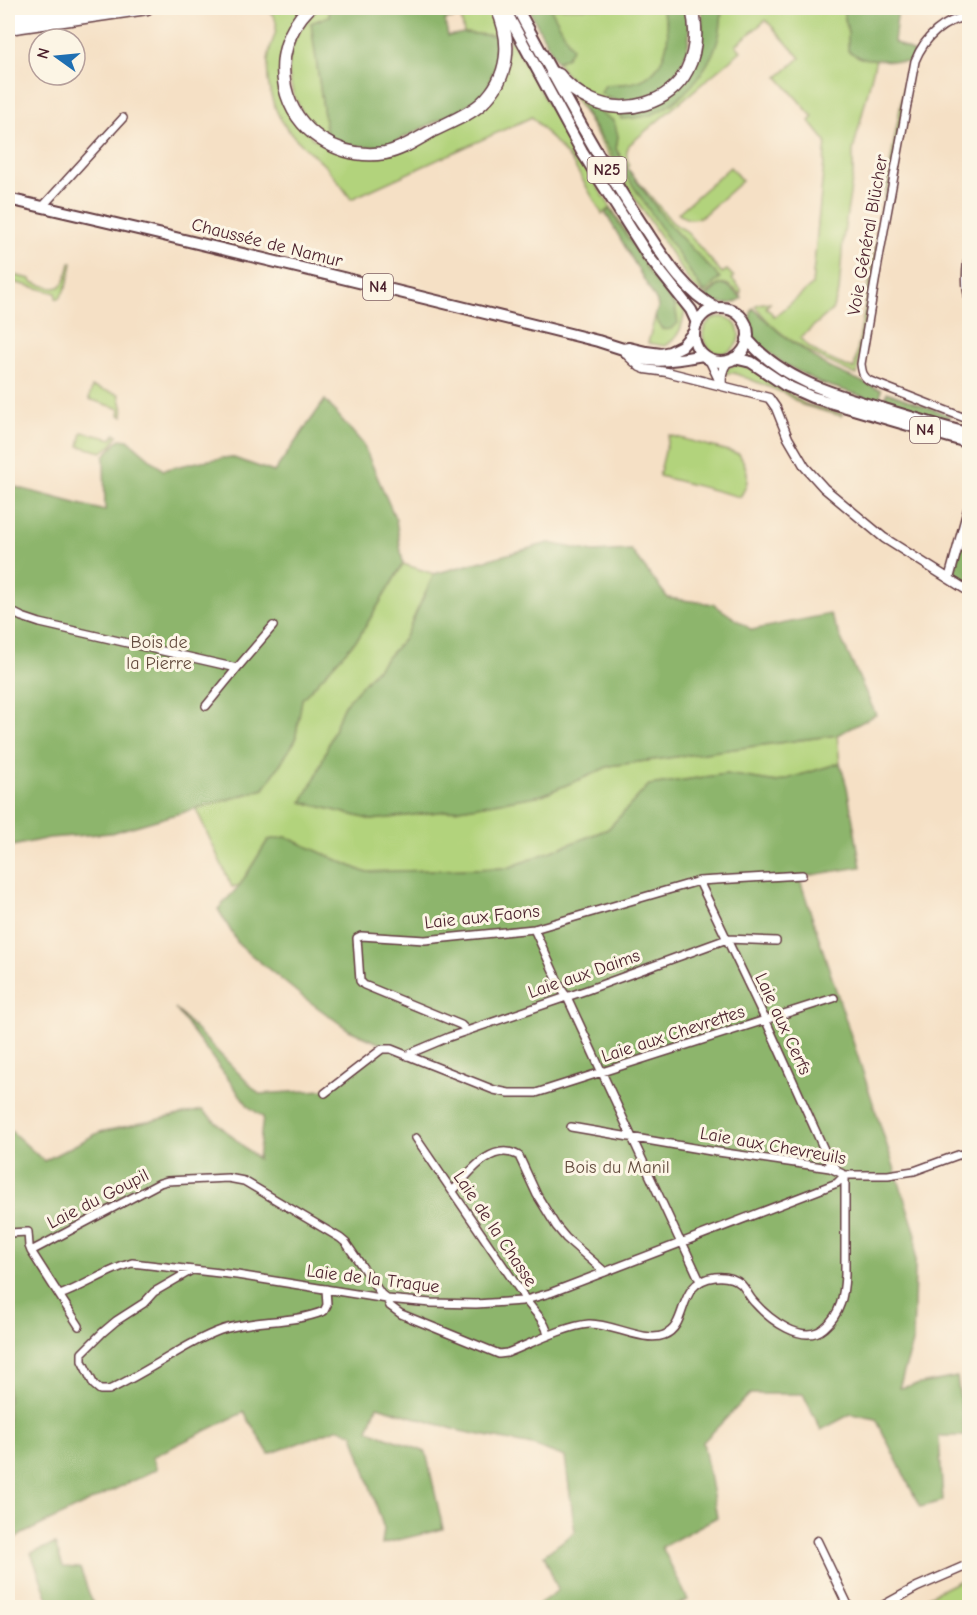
<svg xmlns="http://www.w3.org/2000/svg" width="977" height="1615" viewBox="0 0 977 1615" font-family="'Comic Neue',sans-serif">
<style>
.green{fill:#b2d37c;stroke:#7e7954;stroke-width:1.5;fill-rule:evenodd}
.forest{fill:#8db56c;stroke:#6c6a4c;stroke-width:1.5}
.lines{fill:none;stroke-linecap:round;stroke-linejoin:round}
.minor-casing{stroke:#643c42;stroke-width:10}
.tertiary-casing{stroke:#643c42;stroke-width:11}
.primary-casing{stroke:#643c42;stroke-width:14}
.trunk-casing{stroke:#643c42;stroke-width:14}
.motorway-casing{stroke:#643c42;stroke-width:15}
.minor{stroke:#fff;stroke-width:7}
.tertiary{stroke:#fff;stroke-width:8}
.primary{stroke:#fff;stroke-width:10}
.trunk{stroke:#fff;stroke-width:10}
.motorway{stroke:#fff;stroke-width:12}
.labels{text-anchor:middle;dominant-baseline:central;stroke-width:6;stroke-linejoin:round;paint-order:stroke}
.shield{fill:#fcf5e5;stroke:#7f5f63;stroke-width:1.5}
.shield-label{font-size:16px;font-weight:bold;fill:#4a1f2b}
.street-label{font-size:18px;fill:#4a1f2b;stroke:#fcf5e5}
.park-label{font-size:18px;fill:#644c3f;stroke:#fcf5e5}
</style>
<rect width="100%" height="100%" fill="#fcf5e5"/>
<filter id="ink" filterUnits="userSpaceOnUse"><feTurbulence type="fractalNoise" baseFrequency=".0167" numOctaves="2"/><feDisplacementMap in="SourceGraphic" scale="12" xChannelSelector="R" yChannelSelector="G"/><feConvolveMatrix kernelMatrix="1 2 1 2 8 2 1 2 1" color-interpolation-filters="sRGB"/></filter>
<filter id="wash" filterUnits="userSpaceOnUse"><feTurbulence type="fractalNoise" baseFrequency=".008" numOctaves="4" result="noise"/><feDisplacementMap in="SourceGraphic" scale="24" xChannelSelector="R" yChannelSelector="G"/><feGaussianBlur stdDeviation="1.35" result="paint"/><feColorMatrix in="noise" values="0 0 0 0 0 0 0 0 0 0 0 0 0 0 0 0 0 1.4 0 .05"/><feComposite in="paint" operator="in"/></filter>
<g filter="url(#wash)">
<rect width="100%" height="100%" fill="#f5e0c5"/>
<path class="green" d="M266 8H303L280 80 312 138 378 157 485 106 511 38 575 152 660 283 676 304 685 311C682 325 680 338 665 346L648 343 655 317 662 329 675 306 650 274 609 209 602 214 571 160 532 117 351 199C342 187 333 173 322 163 305 147 287 134 277 112 268 92 265 70 270 49 272 41 278 31 276 22 275 15 270 13 266 8Z
M318 8H329L330 16 311 23 327 137C281 102 275 48 318 8Z
M488 8H492C502 36 508 63 487 89L497 36 464 33 461 17 488 9Z
M551 8H660C675 28 668 62 647 77 635 85 618 84 605 85L610 101C587 97 569 81 557 62L567 57Z
M721 8H843L848 33 849 51 861 58 876 59 853 151V174L843 239 839 292 832 310 800 338C813 353 836 363 854 369L904 86 909 63H912L877 250 857 375C828 363 798 348 774 327 767 321 761 313 755 306 759 302 765 303 770 303L766 307 775 317 812 285 826 142 809 121 813 117 778 77 800 58 766 20 736 45 741 51 629 145C626 152 625 159 630 165L627 168 672 222 679 227 685 230 722 273 727 270 734 277 732 279 741 289V295C723 279 722 280 705 296L692 285 629 189 572 93 621 111V118L671 104 690 87 708 62 722 10ZM584 103 618 136 616 149 627 168 670 226 719 278 704 293Z
M730 167 742 181 701 217C692 220 685 220 678 213Z
M70 263H72C70 276 67 291 58 299L56 298V293L9 281 8 284V274L31 279 32 282C59 291 63 293 70 263Z
M703 335a18 18 0 1 1 36 0a18 18 0 1 1-36 0Z
M740 364 756 371 805 404 843 414 841 416 802 405 784 393 734 373H724C728 366 732 365 740 364Z
M92 387 119 394 123 410V416L119 415 120 409 89 399Z
M82 432 112 439 115 434 118 435 112 445 102 452 79 446Z
M669 435 739 454C749 470 751 481 740 497L659 476Z
M403 564 434 574 404 639 344 705 317 774 302 802 372 820 454 810 542 795 588 776 609 766 837 735 840 763 777 782 726 774 649 785 608 829 508 868 364 872 286 837 268 840 240 885 232 887 196 809 264 789 295 741 302 699 359 637Z
M969 1576V1607H907Z"/>
<path class="forest" d="M329 8H488V9L461 17 445 20 448 36 464 33 497 36V59L487 89 478 98 463 108 399 140 382 146 367 147 347 144 327 137 311 23 329 16Z
M528 8H557L551 9 572 48 567 57 557 62Z
M660 8H684C701 47 674 94 632 100 619 102 611 101 601 93L605 85C618 84 635 85 647 77 668 62 674 28 660 8Z
M699 8H721L722 10C721 21 721 33 717 43 707 72 682 102 653 114 643 118 632 118 621 119V111H633L695 65 701 45 702 28V12Z
M843 8H898L894 42 915 53 912 63 861 58 848 51V33Z
M584 103 614 121 618 136 616 149 627 168 670 226 720 278 704 293 583 110 582 104Z
M610 209 650 274 675 306 678 323C673 328 670 331 662 329L655 317 658 308 657 302 605 212Z
M723 284 728 286 742 298C732 307 717 304 705 298L718 286Z
M753 308 780 333 828 367 881 390 880 399 885 400 887 392 948 415 951 418H944L943 421 820 383 784 364 755 341C750 332 748 317 753 308Z
M325 400 363 444 396 520 403 564 359 637 302 699 295 741 264 789 111 833 49 838 8 847V485L105 511 104 456 120 439 128 440 163 470 202 461 231 457 274 472Z
M969 515V588L956 579 954 573Z
M549 543 593 552 631 550 668 598 713 604 752 630 830 614 876 715 837 735 609 766 588 776 542 795 454 810 372 820 302 802 317 774 344 705 404 639 434 574Z
M840 763 847 787 861 867 799 877 916 1234 913 1343 899 1388 957 1377 965 1436H939L943 1501 920 1507 876 1419 851 1414 821 1430 803 1394H750L703 1442 717 1517 662 1547 688 1600 671 1608 535 1607 558 1590 544 1555 575 1532 565 1457 532 1445 460 1431 377 1406 368 1430 426 1452 443 1529 382 1544 384 1529 353 1434 339 1428 269 1454 244 1412 152 1457 157 1469 8 1541V1134L11 1131 44 1161 100 1132 202 1110 258 1159 263 1117 249 1107 175 1008 259 1094 323 1090 383 1045 349 1030 303 997 239 945 218 909 240 885 268 840 286 837 364 872 508 868 608 829 649 785 726 774 777 782Z
M55 1544 63 1567 80 1568 94 1607H51L31 1553Z"/>
</g>
<g filter="url(#ink)">
<g class="lines">
<g class="minor-casing">
<path id="minor" d="M970 15C943 21 925 36 915 61L880 252 861 364C862 372 863 377 870 381L970 420
M43 206 123 118
M970 248C966 266 964 284 970 302
M8 610 22 617 40 623 237 668 206 706
M237 668 273 626
M699 881 765 1019 831 1165 836 1168
M534 929 562 990 567 997 679 1239 682 1242 700 1281
M467 1031 461 1025 364 985 360 981 357 938 361 936 425 940 534 929 699 881 802 875
M407 1056 411 1053 449 1037 587 990 727 939 776 941
M325 1093 382 1049H391L494 1090 509 1093H536L834 998
M571 1127 711 1151 830 1168 845 1175H888L914 1171 958 1155 970 1153
M416 1138 521 1292C528 1308 546 1318 548 1336
M453 1191C468 1174 492 1140 519 1156L537 1195 556 1226 566 1238 605 1272
M8 1233 28 1232 29 1246 31 1251 79 1326
M31 1251 160 1183 167 1181 228 1178 244 1181 340 1238 346 1243 381 1294 387 1299 390 1306 401 1314 499 1354 507 1353C530 1344 565 1326 589 1324 610 1323 645 1343 664 1335 690 1325 675 1282 715 1277 724 1276 734 1278 741 1284 746 1289 749 1297 754 1302 769 1319 803 1346 824 1328 841 1314 844 1295 845 1275V1175
M192 1270 154 1292 144 1303 116 1321 103 1332 82 1353V1361L94 1385 100 1390H109C130 1380 150 1368 170 1356 187 1346 205 1335 224 1329 256 1319 292 1324 324 1311L327 1305 326 1289
M60 1295C85 1286 107 1270 132 1263L237 1275 387 1299 431 1303 476 1304 522 1301 550 1293 837 1183 845 1175"/>
</g>
<g class="tertiary-casing">
<path id="tertiary" d="M628 356 640 367 645 369 667 372 769 398 776 408 788 438 805 467 824 488 884 538 970 592
M709 359 722 386
M722 386C721 376 722 369 728 361
M949 579 970 502
M817 1541 849 1608
M879 1608 917 1587 970 1564"/>
</g>
<g class="primary-casing">
<path id="primary" d="M8 199C205 244 402 292 598 341L623 349 629 348 646 352 661 354 670 352 682 346 694 332
M694 335a27 27 0 1 1 54 0a27 27 0 1 1-54 0Z
M747 339C781 379 832 394 881 408 910 417 940 426 970 434
M623 349C638 368 682 359 703 355
M734 358 751 362 785 385 812 397 970 443"/>
</g>
<g class="trunk-casing">
<path id="trunk" d="M504 8 582 152 648 256 691 310 697 323
M517 8C556 80 595 154 641 223 662 254 682 290 716 308"/>
</g>
<g class="motorway-casing">
<path id="motorway" d="M309 8C288 29 279 58 285 87 295 132 339 160 385 153 402 150 419 138 434 130 450 122 469 115 482 103 510 77 512 41 497 8
M21 15 43 18
M8 17 71 8
M8 28 147 8
M552 73 559 75C567 87 578 94 591 100 624 116 670 104 687 70 697 50 697 29 692 8"/>
</g>
<use href="#minor" class="minor"/>
<use href="#tertiary" class="tertiary"/>
<use href="#primary" class="primary"/>
<use href="#trunk" class="trunk"/>
<use href="#motorway" class="motorway"/>
</g>
</g>
<g class="labels">
<g class="shield">
<rect x="587.5" y="157" width="39" height="26" rx="4.5"/>
<rect x="363" y="274" width="30" height="26" rx="4.5"/>
<rect x="910" y="417" width="30" height="26" rx="4.5"/>
</g>
<g class="shield-label">
<text x="607" y="170">N25</text>
<text x="378" y="287">N4</text>
<text x="925" y="430">N4</text>
</g>
<g class="street-label">
<text transform="translate(868 235) rotate(-80)">Voie Général Blücher</text>
<text transform="translate(267 243) rotate(14)">Chaussée de Namur</text>
<text transform="translate(482 917) rotate(-6)">Laie aux Faons</text>
<text transform="translate(584 974) rotate(-19)">Laie aux Daims</text>
<text transform="translate(783 1024) rotate(65)">Laie aux Cerfs</text>
<text transform="translate(673 1034) rotate(-18)">Laie aux Chevrettes</text>
<text transform="translate(773 1146) rotate(10)">Laie aux Chevreuils</text>
<text transform="translate(98 1199) rotate(-27)">Laie du Goupil</text>
<text transform="translate(495 1229) rotate(56)">Laie de la Chasse</text>
<text transform="translate(373 1279) rotate(7)">Laie de la Traque</text>
</g>
<g class="park-label">
<text x="159" y="642">Bois de<tspan x="159" dy="21">la Pierre</tspan></text>
<text x="617" y="1167">Bois du Manil</text>
</g>
</g>
<rect width="977" height="1615" fill="none" stroke="#fcf5e5" stroke-width="30"/>
<g transform="translate(57 57) rotate(285)"><circle r="28" fill="#fcf5e5" stroke="#b59f9b" stroke-width="1.5"/>
<path d="M0-4.5L10 22L0 15L-10 22Z" fill="#1f6fb2"/>
<text y="-9" font-size="16" font-weight="bold" text-anchor="middle" fill="#4a1f2b">N</text>
</g>
</svg>
